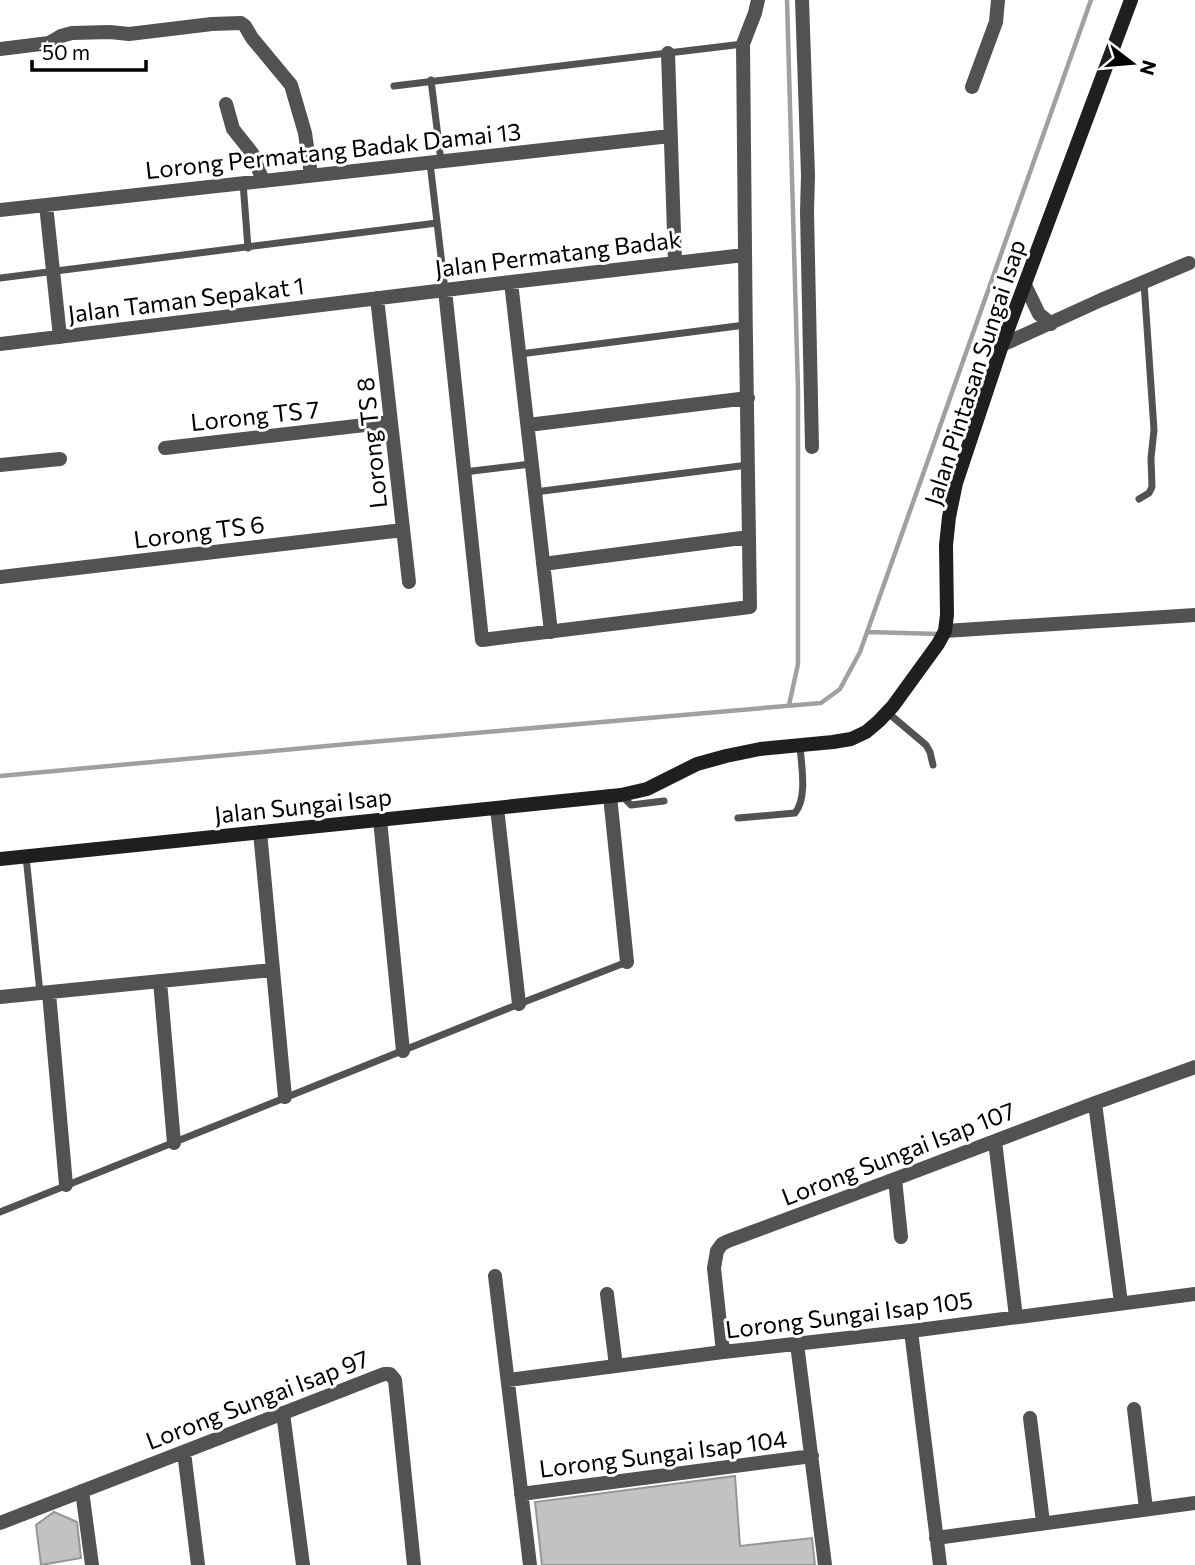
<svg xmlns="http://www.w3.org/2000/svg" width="1195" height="1565" viewBox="0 0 1195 1565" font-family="Commissioner,sans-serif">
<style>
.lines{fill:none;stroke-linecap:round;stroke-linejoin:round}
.stream{stroke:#a0a0a0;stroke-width:4.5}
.building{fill:#c2c2c2;stroke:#969696;stroke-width:2}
.lane{stroke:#525252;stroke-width:7}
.street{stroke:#525252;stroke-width:14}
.secondary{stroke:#1f1f1f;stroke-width:14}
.labels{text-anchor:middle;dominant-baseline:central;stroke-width:6;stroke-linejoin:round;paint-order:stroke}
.street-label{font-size:24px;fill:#000;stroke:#fff}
</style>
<rect width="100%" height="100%" fill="#fff"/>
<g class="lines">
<path class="stream" d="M787 0 798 390V664L789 705
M868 632 939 634
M0 776 348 744 821 703 840 689 860 652 1091 0"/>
</g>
<path class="building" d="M735 1476 740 1546 812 1538 815 1565H542L535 1502Z
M54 1512 77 1522 81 1558 41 1565 36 1525Z"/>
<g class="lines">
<path class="lane" d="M431 80 441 161
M394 86 743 44
M430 163 445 290
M243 183 248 248
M0 278 437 223
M520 354 745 325
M464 472 531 464
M535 492 748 465
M1139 499 1149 493 1152 487 1151 458 1154 430 1144 283
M887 712 926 745 930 752 933 765
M621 795 631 805 664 801
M738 818 795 813C808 797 801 765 800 745
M26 856 40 993
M0 1212 519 1004 627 962"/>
<path class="street" d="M802 0 808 175 807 212 812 447
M0 49 49 43 61 36 72 33 110 32 129 34 212 24 241 23 245 26 252 38 291 85 305 133 311 175
M668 53 675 262
M972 87 996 22 998 0
M226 104 233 129 252 153 263 181
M46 205 60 337
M0 210 670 136
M511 282 551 632
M1025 285 1039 314 1051 324
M445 290 482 640 750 607C747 419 744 232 743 44L755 13 758 0
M377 298 409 582
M0 344 511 282 744 255
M1002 345 1101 300 1189 263
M528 425 748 398
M165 448 391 422
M0 465 60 459
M543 564 749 537
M0 577 403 530
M945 631 1195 615
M610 796 627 962
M497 808 519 1004
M380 820 403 1051
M260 832 285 1097
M160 981 174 1143
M49 993 66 1185
M0 997 272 970
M1095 1103 1121 1303
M995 1141 1016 1317
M895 1179 901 1237
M495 1276 530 1565
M607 1294 616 1366
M911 1331 940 1565
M797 1344 825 1565
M723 1352 714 1268 717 1251 722 1244 728 1241 895 1179 1095 1103 1195 1067
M508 1380 723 1352 911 1331 1195 1294
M1134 1409 1146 1509
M283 1413 303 1565
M1030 1418 1043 1522
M184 1452 198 1565
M82 1491 92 1565
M521 1494 812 1456
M0 1523 384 1374H390L395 1380 414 1565
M936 1538 1195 1503"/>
<path class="secondary" d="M0 859 621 795 647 789 697 764 726 756 760 749 833 742 851 739 866 732 879 721 893 706 938 644 945 631 947 615 946 545 949 517 956 483 1002 345 1131 0"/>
</g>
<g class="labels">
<g class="street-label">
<text transform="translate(333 150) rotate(-6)">Lorong Permatang Badak Damai 13</text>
<text transform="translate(558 253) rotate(-7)">Jalan Permatang Badak</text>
<text transform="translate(186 299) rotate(-7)">Jalan Taman Sepakat 1</text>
<text transform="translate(974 372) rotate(-72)">Jalan Pintasan Sungai Isap</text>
<text transform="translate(255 415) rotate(-6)">Lorong TS 7</text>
<text transform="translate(371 443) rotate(-96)">Lorong TS 8</text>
<text transform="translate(199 531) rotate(-7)">Lorong TS 6</text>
<text transform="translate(303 805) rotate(-6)">Jalan Sungai Isap</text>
<text transform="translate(898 1153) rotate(-21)">Lorong Sungai Isap 107</text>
<text transform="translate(849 1314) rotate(-7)">Lorong Sungai Isap 105</text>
<text transform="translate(257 1399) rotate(-21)">Lorong Sungai Isap 97</text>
<text transform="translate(663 1453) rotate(-7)">Lorong Sungai Isap 104</text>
</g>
</g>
<g transform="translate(1132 63) rotate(106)" stroke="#ffffff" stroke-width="5" paint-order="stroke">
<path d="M0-5L12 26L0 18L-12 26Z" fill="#000000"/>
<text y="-10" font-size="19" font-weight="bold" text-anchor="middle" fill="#000000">N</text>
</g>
<path d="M32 60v10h114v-10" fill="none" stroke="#000000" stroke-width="3.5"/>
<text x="42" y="60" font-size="21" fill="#000000" stroke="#ffffff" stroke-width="5" paint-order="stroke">50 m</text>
</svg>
